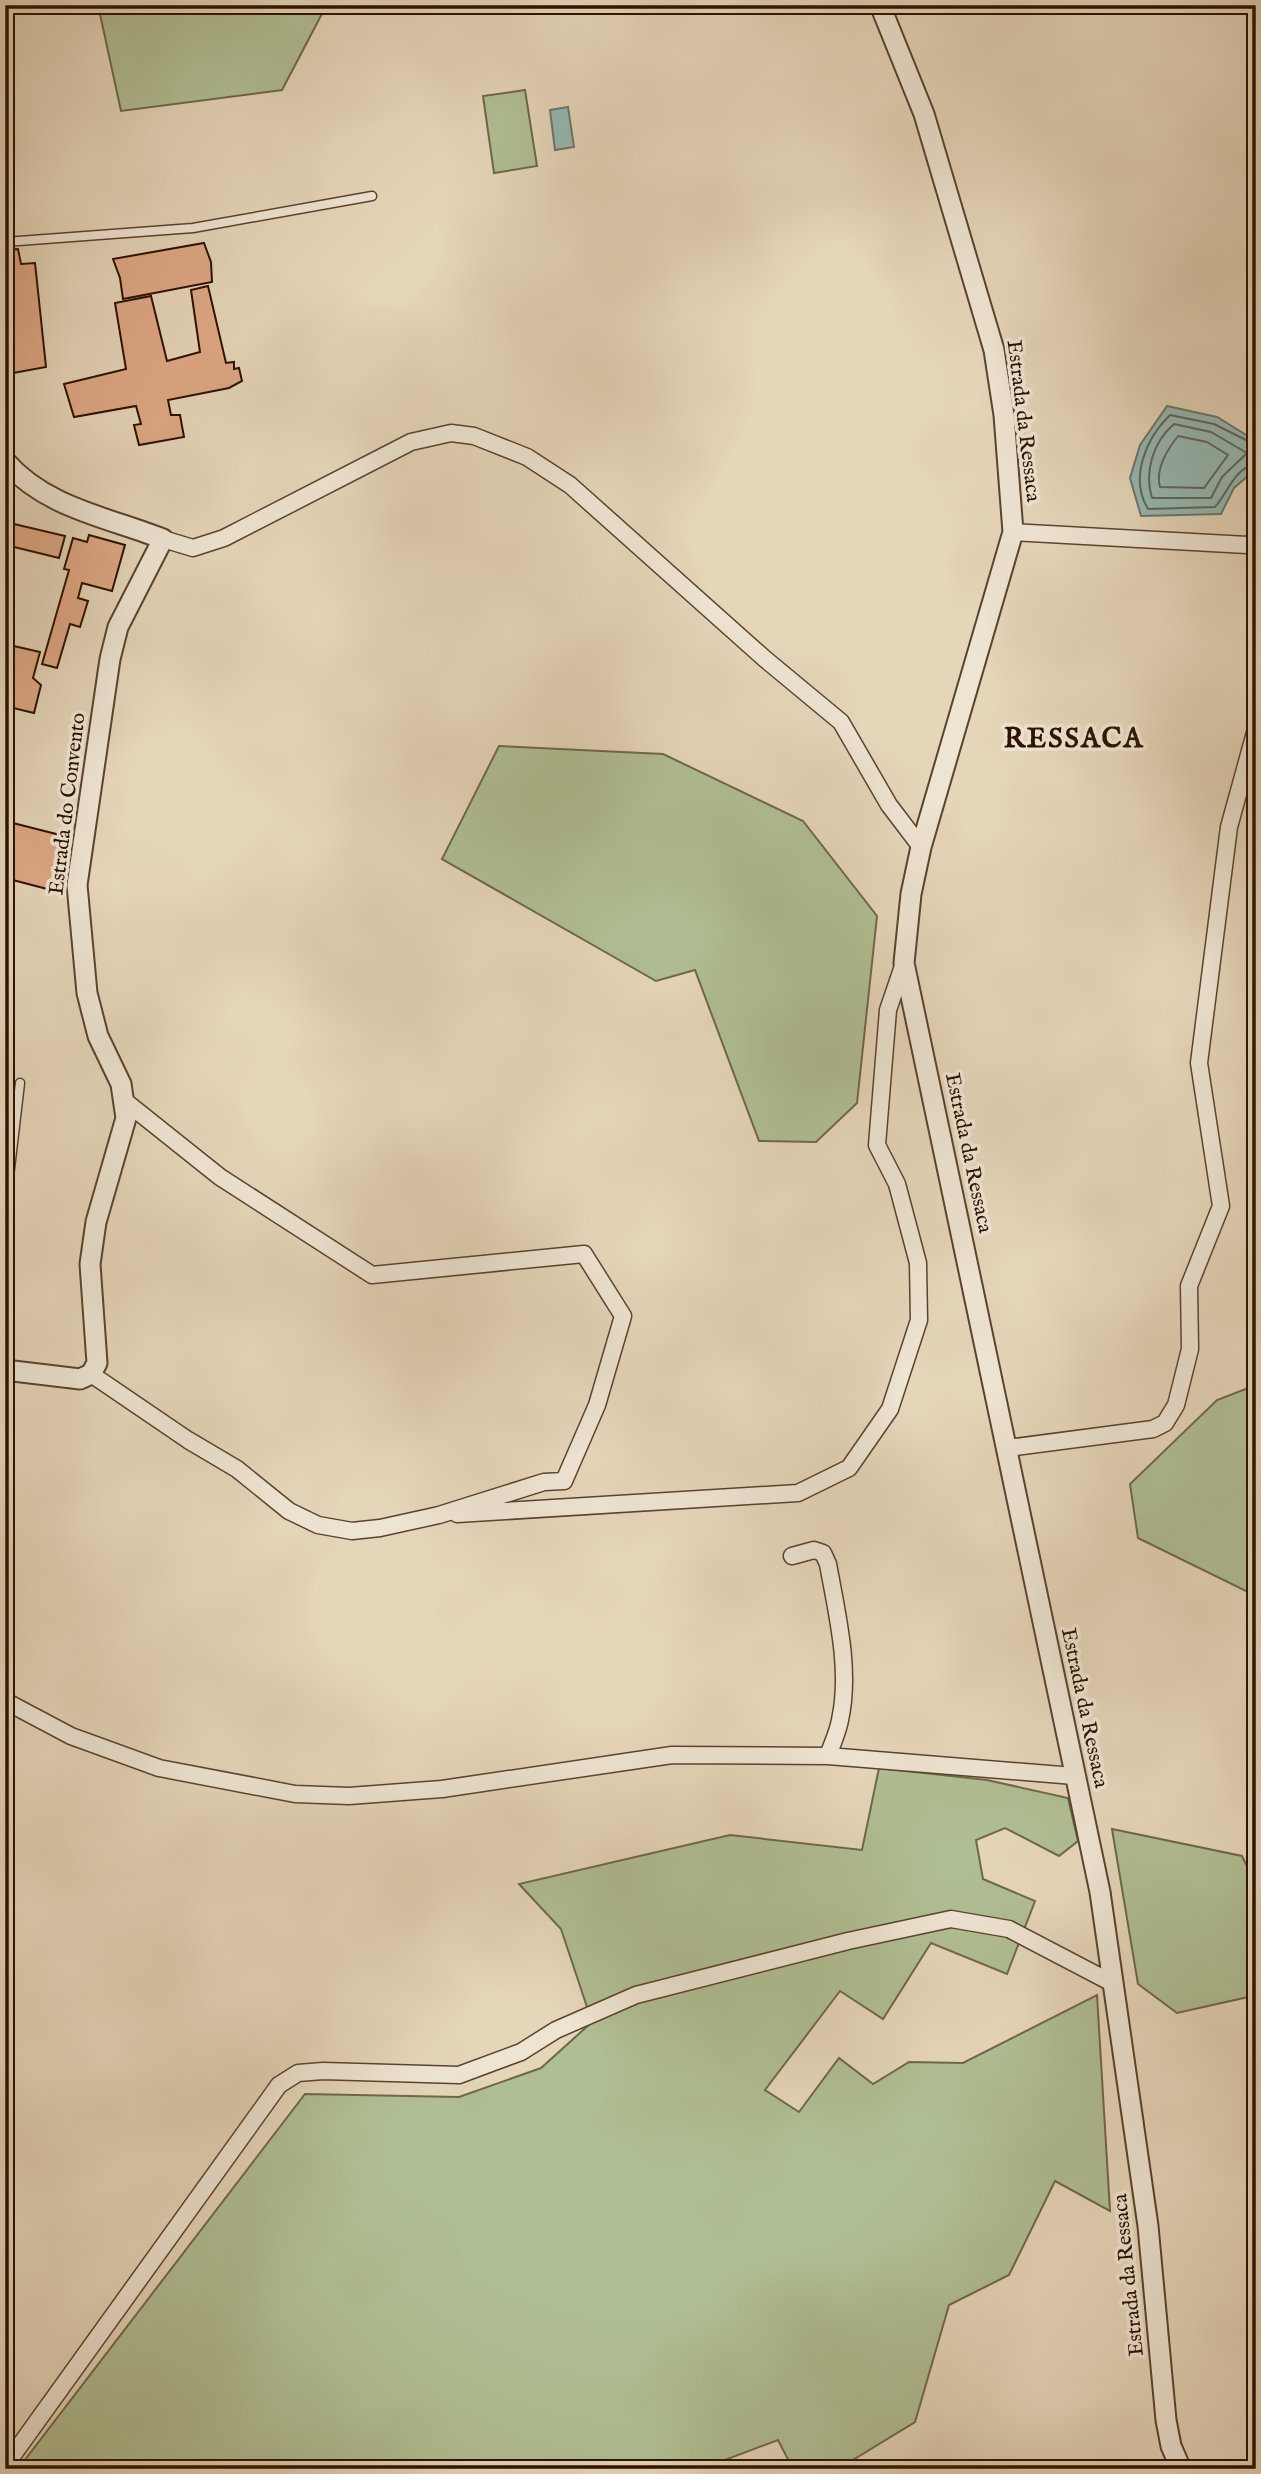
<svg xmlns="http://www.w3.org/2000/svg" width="1261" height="2474" viewBox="0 0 1261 2474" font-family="'IM FELL English',serif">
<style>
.green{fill:#b0be93;stroke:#6e684a;stroke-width:2}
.water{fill:#96b8b3;stroke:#6c766b;stroke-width:2}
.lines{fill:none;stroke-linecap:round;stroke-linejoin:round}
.shore{stroke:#61655a;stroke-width:2}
.building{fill:#dea885;stroke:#2c1200;stroke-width:2}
.service-casing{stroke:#5a432e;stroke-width:11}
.minor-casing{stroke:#5a432e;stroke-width:19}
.tertiary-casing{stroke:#5a432e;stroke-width:23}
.service{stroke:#eee4d2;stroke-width:8}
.minor{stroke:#eee4d2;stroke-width:16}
.tertiary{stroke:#eee4d2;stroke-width:19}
.labels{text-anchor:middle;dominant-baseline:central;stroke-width:7;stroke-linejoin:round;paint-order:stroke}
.street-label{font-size:21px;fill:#2c1200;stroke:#eee4d2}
.district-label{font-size:28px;font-weight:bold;letter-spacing:2px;fill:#2c1200;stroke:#eee4d2}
</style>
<rect width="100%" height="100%" fill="#e5d5b9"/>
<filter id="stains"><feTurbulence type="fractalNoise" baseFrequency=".00286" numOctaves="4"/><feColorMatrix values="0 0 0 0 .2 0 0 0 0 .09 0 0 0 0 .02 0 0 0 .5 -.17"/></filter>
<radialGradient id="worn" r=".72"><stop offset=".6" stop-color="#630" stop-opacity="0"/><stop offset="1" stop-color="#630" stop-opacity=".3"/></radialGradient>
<path class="green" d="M98 5H372L325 8 282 90 121 111Z
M525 90 537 166 494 173 483 96Z
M499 746 663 754 803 821 877 916 857 1103 816 1142 759 1141 695 970 656 981 442 859Z
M1256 1385V1596L1138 1538 1130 1484 1217 1400Z
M879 1768 987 1780 1068 1798 1078 1841 1059 1856 1005 1828 976 1840 983 1879 1035 1901 1007 1974 931 1943 883 2019 840 1991 765 2090 799 2112 839 2058 873 2084 909 2062 963 2063 1097 1995 1110 2211 1055 2181 1009 2275 949 2305 915 2422 838 2469H793L778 2440 701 2469H18L305 2094 459 2097 541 2068 592 2022 561 1929 519 1884 730 1835 862 1850Z
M1112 1829 1242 1856 1256 1885V2003L1253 1996 1177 2013 1138 1984Z"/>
<path class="water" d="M568 107 574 147 555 150 550 110Z
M1167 406 1217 417 1256 441V469L1234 488 1221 514 1141 516 1130 478 1140 445Z"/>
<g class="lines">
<path class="shore" d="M1174 424 1211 432 1247 453 1222 477 1211 498H1152C1144 472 1153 442 1174 424Z
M1178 436 1207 442 1228 455 1204 488 1160 487C1155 469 1167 450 1178 436Z
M1256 445 1214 424 1170 415C1146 438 1129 478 1148 509L1215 507C1228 493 1234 468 1256 464"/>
</g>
<path class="building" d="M204 243 211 262 212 282 123 299 120 278 113 259Z
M18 249 21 264 35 263 46 367 13 373 5 305V250Z
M208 286 226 363 234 362V369L239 368 242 381 229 388 168 400 171 415H180L184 437 139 445 134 425 141 424 136 406 74 417 64 384 126 369 115 303 151 296 167 361 200 352 191 290Z
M14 524 65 536 59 558 10 546Z
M89 535 125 545 112 591 82 583 78 598 88 601 80 627 70 624 57 668 42 664 69 570 64 569 73 538 87 542Z
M5 644 40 652 33 678 41 685 34 713 5 706Z
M5 821 68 837 51 890 5 878Z"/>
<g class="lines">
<g class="service-casing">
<path id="service" d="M5 242 193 228 372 196
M5 1211 20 1083"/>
</g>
<g class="minor-casing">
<path id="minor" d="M1013 532 1247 545 1256 541
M163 539 193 548 224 538 411 442 451 433 474 436 527 457 570 485 765 659 841 722 889 805 921 847
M91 1374 188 1440 237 1469 289 1511 318 1525 352 1531 380 1528 439 1515 544 1482 564 1481 597 1405 623 1316 584 1254 372 1275 220 1177 126 1102
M1008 1448 1153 1429 1165 1423 1176 1405 1190 1349 1189 1286 1221 1206 1199 1063 1229 827 1256 729
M457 1514 798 1493 849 1468 890 1409 919 1320 918 1263 897 1184 877 1145 888 1010 904 963
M5 1701 71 1736 159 1768 295 1794 349 1796 442 1789 672 1755 828 1756C832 1744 838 1732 840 1720 851 1670 837 1614 828 1564L823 1553 814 1550 792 1556
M828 1756 1074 1776
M5 2466 279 2085 298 2073 323 2071 459 2075 521 2052 556 2030 636 1995 848 1941 951 1919 1009 1929 1114 1984"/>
</g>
<g class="tertiary-casing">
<path id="tertiary" d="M880 5 924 114 994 350 1004 415 1013 532 921 847 911 894 904 963 1100 1892 1148 2226 1166 2420 1171 2446 1181 2469
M5 461C46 508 107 517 163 539L118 627 110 659 77 885 87 993 98 1036 121 1084 126 1118 96 1222 90 1264 97 1363 91 1374 80 1379 5 1370"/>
</g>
<use href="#service" class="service"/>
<use href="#minor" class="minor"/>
<use href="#tertiary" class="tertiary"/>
</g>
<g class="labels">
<g class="street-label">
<text transform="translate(1023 421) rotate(83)">Estrada da Ressaca</text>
<text transform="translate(68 804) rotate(-83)">Estrada do Convento</text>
<text transform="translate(968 1153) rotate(78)">Estrada da Ressaca</text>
<text transform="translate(1084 1708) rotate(78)">Estrada da Ressaca</text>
<text transform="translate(1129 2275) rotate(-96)">Estrada da Ressaca</text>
</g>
<g class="district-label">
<text x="1074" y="739">RESSACA</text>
</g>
</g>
<rect width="1261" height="2474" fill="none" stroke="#e5d5b9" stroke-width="28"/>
<rect x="7" y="7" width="1247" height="2460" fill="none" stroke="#2c1200" stroke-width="3.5"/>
<rect x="14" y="14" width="1233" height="2446" fill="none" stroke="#2c1200" stroke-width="2"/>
<rect width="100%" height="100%" filter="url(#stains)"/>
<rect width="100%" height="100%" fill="url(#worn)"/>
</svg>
